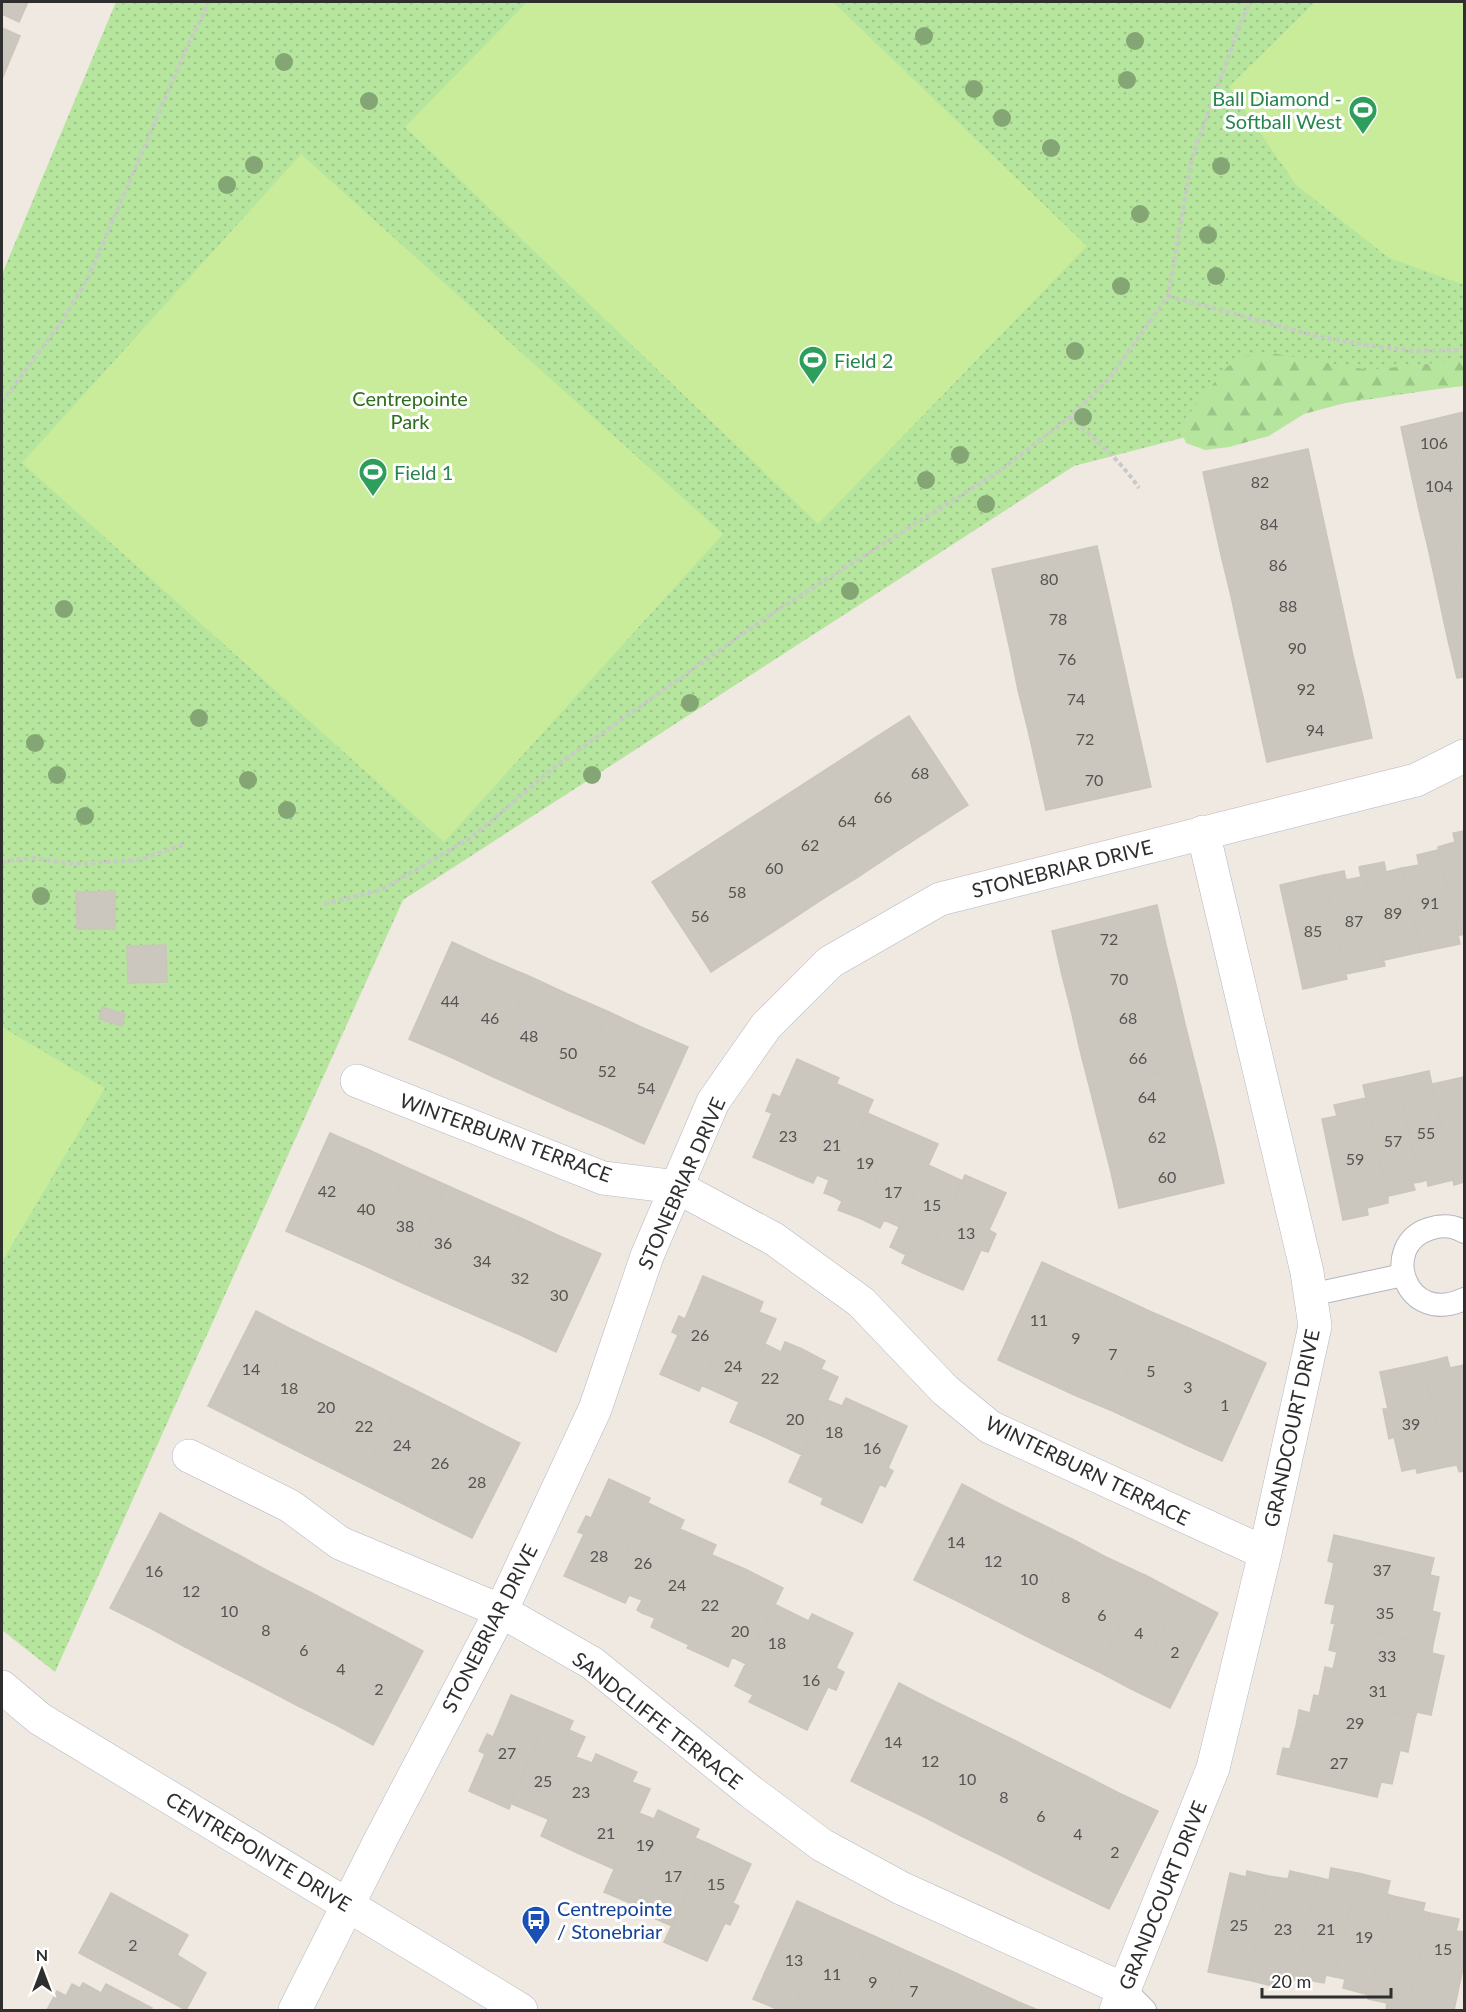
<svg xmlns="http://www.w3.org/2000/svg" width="1466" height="2012" viewBox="0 0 1466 2012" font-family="Lato,sans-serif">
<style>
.grass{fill:url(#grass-dots)}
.forest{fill:url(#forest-firs)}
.pitch{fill:#c9ec9a}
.building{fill:#cbc7bf;stroke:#cbc5ba;stroke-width:1.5}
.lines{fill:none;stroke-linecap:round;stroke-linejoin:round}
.lane-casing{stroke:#b4b7c1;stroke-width:24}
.street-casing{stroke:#b4b7c1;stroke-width:34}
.secondary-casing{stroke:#b4b7c1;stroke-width:34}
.path{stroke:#c9c9c9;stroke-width:4;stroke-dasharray:4.5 3;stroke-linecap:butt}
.lane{stroke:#fff;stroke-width:22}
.street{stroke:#fff;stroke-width:33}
.secondary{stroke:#fff;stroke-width:33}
.tree{fill:#84a574}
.labels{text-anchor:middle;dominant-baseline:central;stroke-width:6;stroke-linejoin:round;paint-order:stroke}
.number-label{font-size:16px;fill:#555452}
.leisure-label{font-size:20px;fill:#27864d;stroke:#fff;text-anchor:start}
.park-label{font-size:20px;fill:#2c6e1b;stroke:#fff}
.street-label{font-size:20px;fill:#2e2e2e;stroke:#fff}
.transit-label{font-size:20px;fill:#164399;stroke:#fff;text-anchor:start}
</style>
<defs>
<pattern id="grass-dots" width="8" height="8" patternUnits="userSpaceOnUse" patternTransform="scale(1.5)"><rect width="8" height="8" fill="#b6e59e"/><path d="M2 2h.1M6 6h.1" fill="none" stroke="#9dc588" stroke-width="1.8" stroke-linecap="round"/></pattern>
<pattern id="forest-firs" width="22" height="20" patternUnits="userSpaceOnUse" patternTransform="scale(1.5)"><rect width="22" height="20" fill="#b6e59e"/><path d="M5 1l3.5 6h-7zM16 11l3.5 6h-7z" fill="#9dc588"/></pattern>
</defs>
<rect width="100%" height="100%" fill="#efe9e1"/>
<path class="grass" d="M116 2H1464V385L1279 413 1074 466 403 900 55 1672 2 1630V274Z"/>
<path class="forest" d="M1265 352 1369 370 1464 360V386L1367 397 1304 414 1269 436 1229 447 1205 450 1186 443 1179 426 1227 367 1244 356Z"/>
<path class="pitch" d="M527 2H833L1087 246 818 524 405 127Z
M1315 2H1464V285L1389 258 1296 185 1229 87Z
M301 154 723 534 444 842 22 463Z
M2 1027 105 1088 2 1262Z"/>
<path class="building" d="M2 2H28L19 22 2 14Z
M2 28 20 36 2 79Z
M1464 412V457L1410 469 1401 427Z
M1308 449 1317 490 1212 514 1203 472Z
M1464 457V500L1419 510 1410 469Z
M1317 490 1326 532 1221 555 1212 514Z
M1464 500V544L1429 552 1419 510Z
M1326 532 1335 573 1231 596 1221 555Z
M1464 544V588L1438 594 1429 552Z
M1097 546 1106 586 1001 609 992 569Z
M1335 573 1344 614 1240 638 1231 596Z
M1106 586 1115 626 1010 650 1001 609Z
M1464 588V633L1447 636 1438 594Z
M1344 614 1353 656 1249 679 1240 638Z
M1115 626 1124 666 1018 690 1010 650Z
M1464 633V677L1457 678 1447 636Z
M1353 656 1363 697 1258 721 1249 679Z
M1124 666 1133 707 1028 730 1018 690Z
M1363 697 1372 738 1267 762 1258 721Z
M1133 707 1142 747 1037 770 1028 730Z
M909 716 968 805 931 829 873 739Z
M873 739 931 829 894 853 836 763Z
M1142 747 1151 787 1046 810 1037 770Z
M836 763 894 853 858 877 799 787Z
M799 787 858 877 821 900 763 810Z
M763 810 821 900 785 924 726 834Z
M1464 831V934L1458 936 1438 847 1455 842 1453 833Z
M726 834 785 924 748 948 689 858Z
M1438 850 1460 944 1421 952 1402 868 1419 865 1417 855Z
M689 858 748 948 711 972 652 882Z
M1384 862 1386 872 1402 868 1421 952 1384 960 1363 866Z
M1363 866 1385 966 1346 974 1324 875 1344 871 1346 880 1361 877 1359 867Z
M1324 875 1347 979 1303 989 1280 885Z
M115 891V929H77L76 892Z
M1157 905 1166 945 1061 971 1052 931Z
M452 942 491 960 448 1056 409 1039Z
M166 945 167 982 128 983 127 946Z
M1166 945 1176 985 1071 1010 1061 971Z
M491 960 531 977 487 1074 448 1056Z
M531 977 570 995 527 1092 487 1074Z
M1176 985 1185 1024 1080 1050 1071 1010Z
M570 995 609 1012 565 1109 527 1092Z
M102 1007 125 1014 122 1026 99 1019Z
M609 1012 648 1030 605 1126 565 1109Z
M1185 1024 1195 1064 1090 1089 1080 1050Z
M648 1030 688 1047 644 1144 605 1126Z
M797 1059 839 1078 796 1176 753 1157 772 1113 766 1111 773 1094 780 1097Z
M1195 1064 1205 1103 1100 1129 1090 1089Z
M1429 1071 1453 1180 1428 1186 1427 1180 1420 1182 1397 1078Z
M1464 1077V1182L1454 1185 1432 1084Z
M1397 1078 1420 1182 1413 1183 1415 1190 1388 1196 1363 1085Z
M837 1084 873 1100 832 1196 824 1193 829 1180 817 1175 813 1183 796 1176Z
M1366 1098 1388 1196V1203L1367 1208 1368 1215 1343 1220 1322 1119 1337 1116 1334 1105Z
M1205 1103 1215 1143 1110 1168 1100 1129Z
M867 1113 899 1127 859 1218 838 1210 842 1201 832 1196Z
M899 1127 938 1144 900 1227 884 1220 880 1228 859 1218Z
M330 1133 369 1150 325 1248 286 1231Z
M1215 1143 1224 1183 1119 1208 1110 1168Z
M369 1150 408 1168 363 1265 325 1248Z
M928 1165 963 1181 921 1272 902 1263 906 1255 890 1247Z
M408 1168 446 1185 402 1283 363 1265Z
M965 1175 1006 1193 989 1230 996 1234 988 1252 981 1250 963 1290 921 1272Z
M446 1185 484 1202 440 1300 402 1283Z
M484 1202 523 1219 479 1317 440 1300Z
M523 1219 562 1237 518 1334 479 1317Z
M562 1237 601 1254 556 1352 518 1334Z
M1042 1262 1079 1279 1035 1377 998 1360Z
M703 1276 743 1293 699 1391 660 1374 678 1335 672 1332 679 1316 685 1319Z
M1079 1279 1117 1296 1072 1394 1035 1377Z
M743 1293 763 1302 759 1312 776 1319 739 1402 701 1385Z
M1117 1296 1154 1313 1110 1410 1072 1394Z
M256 1311 293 1330 246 1425 208 1406Z
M1154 1313 1191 1329 1147 1427 1110 1410Z
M1191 1329 1229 1346 1184 1444 1147 1427Z
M293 1330 332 1349 283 1444 246 1425Z
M785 1342 802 1349 762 1436 730 1422 765 1344 781 1352Z
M1229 1346 1266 1363 1222 1461 1184 1444Z
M332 1349 369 1367 321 1463 283 1444Z
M802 1349 825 1361 821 1369 838 1377 802 1455 762 1436Z
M1447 1357 1450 1368 1464 1365V1471L1459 1472 1457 1465 1446 1467 1423 1363Z
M1423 1363 1446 1467 1417 1473 1416 1468 1402 1471 1394 1437 1389 1439 1383 1409H1388L1380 1372Z
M369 1367 407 1386 359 1482 321 1463Z
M407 1386 445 1405 397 1501 359 1482Z
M846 1398 866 1407 823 1498 789 1482 827 1400 842 1406Z
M445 1405 482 1424 435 1520 397 1501Z
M866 1407 907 1426 888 1468 893 1471 885 1487 880 1484 862 1523 821 1504Z
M482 1424 520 1443 472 1538 435 1520Z
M609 1479 650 1498 607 1595 564 1576 584 1534 578 1532 586 1516 591 1518Z
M962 1484 998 1503 951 1598 914 1580Z
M648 1503 684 1520 642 1613 637 1610 642 1600 629 1595 625 1603 607 1595Z
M998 1503 1035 1521 987 1616 951 1598Z
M160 1513 197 1533 148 1627 110 1608Z
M1035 1521 1072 1539 1024 1635 987 1616Z
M680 1529 716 1545 674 1638 651 1627 655 1618 642 1613Z
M197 1533 235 1553 185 1647 148 1627Z
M1334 1535 1434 1558 1430 1575 1439 1577 1434 1601 1331 1578 1334 1563 1328 1561Z
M1072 1539 1108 1558 1060 1653 1024 1635Z
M235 1553 272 1573 223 1667 185 1647Z
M712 1555 747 1570 705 1656 687 1648 689 1645 674 1638Z
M1108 1558 1145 1575 1097 1671 1060 1653Z
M747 1570 783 1588 746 1664 732 1657 728 1667 705 1656Z
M272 1573 310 1592 260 1686 223 1667Z
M1145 1575 1181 1594 1133 1690 1097 1671Z
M1331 1578 1434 1601 1432 1611 1440 1613 1433 1645 1331 1623 1335 1605 1325 1603Z
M310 1592 348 1612 298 1706 260 1686Z
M1181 1594 1218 1613 1170 1708 1133 1690Z
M774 1604 809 1621 766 1710 749 1702 753 1695 735 1686Z
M348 1612 385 1631 336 1725 298 1706Z
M812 1614 853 1633 836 1668 844 1672 836 1690 828 1687 807 1730 766 1710Z
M1335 1623 1433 1645 1432 1653 1444 1656 1438 1683 1335 1660 1337 1652 1329 1650Z
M385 1631 423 1651 373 1745 336 1725Z
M1335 1660 1438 1683 1431 1715 1417 1712 1415 1718 1319 1696 1325 1667 1333 1669Z
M899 1683 936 1702 887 1799 851 1781Z
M511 1695 550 1711 509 1809 469 1791 485 1754 479 1751 487 1734 493 1737Z
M1314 1695 1415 1718 1408 1752 1296 1726 1299 1710 1310 1713Z
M936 1702 973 1720 924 1817 887 1799Z
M550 1711 573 1721 569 1730 585 1737 548 1819 510 1803Z
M973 1720 1010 1738 961 1836 924 1817Z
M1296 1726 1400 1750 1392 1784 1381 1782 1377 1797 1277 1774 1283 1748 1290 1749Z
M1010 1738 1047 1757 998 1854 961 1836Z
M596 1754 614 1762 573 1851 541 1836 576 1757 592 1763Z
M1047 1757 1084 1775 1035 1873 998 1854Z
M614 1762 637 1772 632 1782 650 1789 614 1869 573 1851Z
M1084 1775 1121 1794 1072 1891 1035 1873Z
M1121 1794 1158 1811 1109 1909 1072 1891Z
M658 1810 677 1819 637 1906 604 1892 639 1813 654 1819Z
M677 1819 699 1829 695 1838 709 1844 672 1926 635 1910Z
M709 1844 751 1864 733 1903 739 1906 730 1925 725 1923 707 1961 664 1942Z
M1331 1868 1358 1873 1335 1977 1326 1975 1324 1983 1296 1978 1317 1877 1329 1880Z
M1247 1871 1269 1876 1248 1980 1208 1972 1230 1873 1246 1877Z
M1290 1871 1317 1877 1296 1980 1278 1977 1276 1987 1248 1980 1269 1876 1288 1879Z
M1358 1873 1390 1881 1387 1894 1393 1896 1369 1995 1343 1988 1345 1979 1335 1977Z
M111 1893 188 1935 177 1955 206 1973 186 2010 79 1953Z
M1393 1896 1425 1903 1423 1911 1430 1913 1407 2010H1386L1387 2003 1368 1999Z
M797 1901 834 1918 792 2010H779L753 1999Z
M1430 1913 1459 1919 1456 1931 1464 1932V1964L1454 2010H1407Z
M834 1918 872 1935 837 2010H792Z
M872 1935 909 1952 882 2010H837Z
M909 1952 947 1969 928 2010H882Z
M947 1969 984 1986 973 2010H928Z
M83 1983 101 1993 106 1984 152 2008 150 2010H47L57 1991 66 1996 72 1984 80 1988Z
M984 1986 1021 2003 1017 2010H973Z
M1021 2003 1038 2010H1017Z"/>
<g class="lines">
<g class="lane-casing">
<path id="lane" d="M1464 1232C1453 1225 1441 1225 1429 1229 1379 1245 1405 1327 1464 1299
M1310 1295 1403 1275
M1125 1990 1145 2010"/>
</g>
<g class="street-casing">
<path id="street" d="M357 1081 603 1178 677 1187 774 1239 861 1302 945 1390 990 1427 1265 1553
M189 1456 290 1506 340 1543 501 1611 592 1663 751 1792 822 1845 901 1888 1125 1990
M295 2010 382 1837 501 1611 595 1409 647 1256 713 1102 766 1026 830 962 940 899 1416 780 1464 756
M1116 2010 1213 1768 1265 1553 1315 1326 1307 1272 1203 832"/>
</g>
<g class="secondary-casing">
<path id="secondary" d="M2 1687 40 1719 521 2010"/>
</g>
<path class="path" d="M1168 296 1312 335 1365 345 1414 351 1464 350
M2 402 62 321 88 278 187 47 209 2
M1070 417C1096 440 1119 459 1139 488
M2 863 11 860 34 858 74 864 138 860 185 844
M324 904 381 890 472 837 557 765 771 614 998 472 1070 417 1108 380 1168 296 1192 158 1237 32 1250 2"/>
<use href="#lane" class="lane"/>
<use href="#street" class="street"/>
<use href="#secondary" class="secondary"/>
</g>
<g class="tree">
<circle cx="924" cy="36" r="9"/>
<circle cx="1135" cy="41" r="9"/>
<circle cx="284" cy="62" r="9"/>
<circle cx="1127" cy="80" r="9"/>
<circle cx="974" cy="89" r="9"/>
<circle cx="369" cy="101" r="9"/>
<circle cx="1002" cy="118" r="9"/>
<circle cx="1051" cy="148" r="9"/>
<circle cx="254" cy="165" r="9"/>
<circle cx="1221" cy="166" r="9"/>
<circle cx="227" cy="185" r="9"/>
<circle cx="1140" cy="214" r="9"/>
<circle cx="1208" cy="235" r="9"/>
<circle cx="1216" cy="276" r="9"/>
<circle cx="1121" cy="286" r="9"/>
<circle cx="1075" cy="351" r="9"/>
<circle cx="1083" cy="417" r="9"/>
<circle cx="960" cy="455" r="9"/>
<circle cx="926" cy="480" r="9"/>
<circle cx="986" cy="504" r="9"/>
<circle cx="850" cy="591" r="9"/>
<circle cx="64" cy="609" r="9"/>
<circle cx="690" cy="703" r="9"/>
<circle cx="199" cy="718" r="9"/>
<circle cx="35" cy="743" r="9"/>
<circle cx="57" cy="775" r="9"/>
<circle cx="592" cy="775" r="9"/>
<circle cx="248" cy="780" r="9"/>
<circle cx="287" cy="810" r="9"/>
<circle cx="85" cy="816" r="9"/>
<circle cx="41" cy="896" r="9"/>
</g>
<defs>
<g id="stadium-pin" transform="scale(1.5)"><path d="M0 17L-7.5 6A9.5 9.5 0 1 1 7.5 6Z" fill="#2e9e5b" stroke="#fff"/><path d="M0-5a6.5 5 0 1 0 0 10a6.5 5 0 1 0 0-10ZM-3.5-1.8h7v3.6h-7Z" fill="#fff"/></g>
<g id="bus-pin" transform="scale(1.5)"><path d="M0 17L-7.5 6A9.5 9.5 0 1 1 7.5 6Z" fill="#1a4fb4" stroke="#fff"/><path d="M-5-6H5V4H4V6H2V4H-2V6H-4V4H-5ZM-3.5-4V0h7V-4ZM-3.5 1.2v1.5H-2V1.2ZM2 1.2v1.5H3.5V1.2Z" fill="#fff"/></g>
</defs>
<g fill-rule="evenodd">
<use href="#stadium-pin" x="1363" y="110"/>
<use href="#stadium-pin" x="813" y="360"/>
<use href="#stadium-pin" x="373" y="472"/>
<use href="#bus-pin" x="536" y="1920"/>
</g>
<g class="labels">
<g class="number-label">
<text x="1434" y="442">106</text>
<text x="1260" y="481">82</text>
<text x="1439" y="485">104</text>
<text x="1269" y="523">84</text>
<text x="1278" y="564">86</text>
<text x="1049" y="578">80</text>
<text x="1288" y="605">88</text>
<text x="1058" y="618">78</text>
<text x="1297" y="647">90</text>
<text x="1067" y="658">76</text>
<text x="1306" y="688">92</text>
<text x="1076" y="698">74</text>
<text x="1315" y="729">94</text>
<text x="1085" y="738">72</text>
<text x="920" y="772">68</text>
<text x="1094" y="779">70</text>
<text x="883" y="796">66</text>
<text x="847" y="820">64</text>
<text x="810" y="844">62</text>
<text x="774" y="867">60</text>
<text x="737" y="891">58</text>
<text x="1430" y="902">91</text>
<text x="1393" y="912">89</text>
<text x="700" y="915">56</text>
<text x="1354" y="920">87</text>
<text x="1313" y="930">85</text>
<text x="1109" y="938">72</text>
<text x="1119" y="978">70</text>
<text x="450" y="1000">44</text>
<text x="490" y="1017">46</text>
<text x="1128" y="1017">68</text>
<text x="529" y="1035">48</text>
<text x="568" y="1052">50</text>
<text x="1138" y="1057">66</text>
<text x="607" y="1070">52</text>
<text x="646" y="1087">54</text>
<text x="1147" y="1096">64</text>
<text x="1426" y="1132">55</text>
<text x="788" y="1135">23</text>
<text x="1157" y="1136">62</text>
<text x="1393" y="1140">57</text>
<text x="832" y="1144">21</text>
<text x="1355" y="1158">59</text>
<text x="865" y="1162">19</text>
<text x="1167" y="1176">60</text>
<text x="327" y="1190">42</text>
<text x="893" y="1191">17</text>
<text x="932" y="1204">15</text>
<text x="366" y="1208">40</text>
<text x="405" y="1225">38</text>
<text x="966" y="1232">13</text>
<text x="443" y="1242">36</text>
<text x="482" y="1260">34</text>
<text x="520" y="1277">32</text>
<text x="559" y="1294">30</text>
<text x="1039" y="1319">11</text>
<text x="700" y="1334">26</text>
<text x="1076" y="1337">9</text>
<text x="1113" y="1353">7</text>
<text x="733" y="1365">24</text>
<text x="251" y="1368">14</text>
<text x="1151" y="1370">5</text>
<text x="770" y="1377">22</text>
<text x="1188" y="1386">3</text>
<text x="289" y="1387">18</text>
<text x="1225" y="1404">1</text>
<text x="326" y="1406">20</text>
<text x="795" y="1418">20</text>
<text x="1411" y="1423">39</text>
<text x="364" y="1425">22</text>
<text x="834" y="1431">18</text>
<text x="402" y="1444">24</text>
<text x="872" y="1447">16</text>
<text x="440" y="1462">26</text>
<text x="477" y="1481">28</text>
<text x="956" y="1541">14</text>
<text x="599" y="1555">28</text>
<text x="993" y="1560">12</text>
<text x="643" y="1562">26</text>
<text x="1382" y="1569">37</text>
<text x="154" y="1570">16</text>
<text x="1029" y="1578">10</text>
<text x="677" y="1584">24</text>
<text x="191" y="1590">12</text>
<text x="1066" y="1596">8</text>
<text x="710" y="1604">22</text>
<text x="229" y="1610">10</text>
<text x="1385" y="1612">35</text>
<text x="1102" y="1614">6</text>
<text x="266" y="1629">8</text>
<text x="740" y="1630">20</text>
<text x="1139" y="1632">4</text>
<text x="777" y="1642">18</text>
<text x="304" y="1649">6</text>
<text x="1175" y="1651">2</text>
<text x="1387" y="1655">33</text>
<text x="341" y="1668">4</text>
<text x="811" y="1679">16</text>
<text x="379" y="1688">2</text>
<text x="1378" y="1690">31</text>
<text x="1355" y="1722">29</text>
<text x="893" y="1741">14</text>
<text x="507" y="1752">27</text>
<text x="930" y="1760">12</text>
<text x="1339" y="1762">27</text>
<text x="967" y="1778">10</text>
<text x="543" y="1780">25</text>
<text x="581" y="1791">23</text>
<text x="1004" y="1796">8</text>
<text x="1041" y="1815">6</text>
<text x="606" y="1832">21</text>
<text x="1078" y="1833">4</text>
<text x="645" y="1844">19</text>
<text x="1115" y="1851">2</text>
<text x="673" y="1875">17</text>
<text x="716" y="1883">15</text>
<text x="1239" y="1924">25</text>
<text x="1283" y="1928">23</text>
<text x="1326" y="1928">21</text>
<text x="1364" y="1936">19</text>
<text x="133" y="1944">2</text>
<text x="1443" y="1948">15</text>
<text x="794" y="1959">13</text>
<text x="832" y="1973">11</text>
<text x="873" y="1981">9</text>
<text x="914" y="1990">7</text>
</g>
<g class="leisure-label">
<text x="1342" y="98" text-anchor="end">Ball Diamond -<tspan x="1342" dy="23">Softball West</tspan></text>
<text x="834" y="360">Field 2</text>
<text x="394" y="472">Field 1</text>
</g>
<g class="park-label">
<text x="410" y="398">Centrepointe<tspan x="410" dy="23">Park</tspan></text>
</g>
<g class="street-label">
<text transform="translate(1062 868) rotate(-14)">STONEBRIAR DRIVE</text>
<text transform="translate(506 1137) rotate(20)">WINTERBURN TERRACE</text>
<text transform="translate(681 1183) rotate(-66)">STONEBRIAR DRIVE</text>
<text transform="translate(1291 1428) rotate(-78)">GRANDCOURT DRIVE</text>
<text transform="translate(1088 1470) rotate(26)">WINTERBURN TERRACE</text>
<text transform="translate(489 1628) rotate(-63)">STONEBRIAR DRIVE</text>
<text transform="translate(658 1720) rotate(38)">SANDCLIFFE TERRACE</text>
<text transform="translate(259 1851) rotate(31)">CENTREPOINTE DRIVE</text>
<text transform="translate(1162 1895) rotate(-68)">GRANDCOURT DRIVE</text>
</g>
<g class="transit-label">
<text x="557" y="1908">Centrepointe<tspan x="557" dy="23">/ Stonebriar</tspan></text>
</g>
</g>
<rect width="1466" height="2012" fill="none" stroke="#2e2e2e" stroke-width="6"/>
<g transform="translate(42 1970)" stroke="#ffffff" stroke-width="4.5" paint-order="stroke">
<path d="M0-4.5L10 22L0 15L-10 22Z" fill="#2e2e2e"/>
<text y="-9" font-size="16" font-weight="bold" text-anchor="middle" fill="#2e2e2e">N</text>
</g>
<path d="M1262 1988v9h129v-9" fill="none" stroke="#2e2e2e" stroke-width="3"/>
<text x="1271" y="1988" font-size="18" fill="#2e2e2e" stroke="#ffffff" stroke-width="4.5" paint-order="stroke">20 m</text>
</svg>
